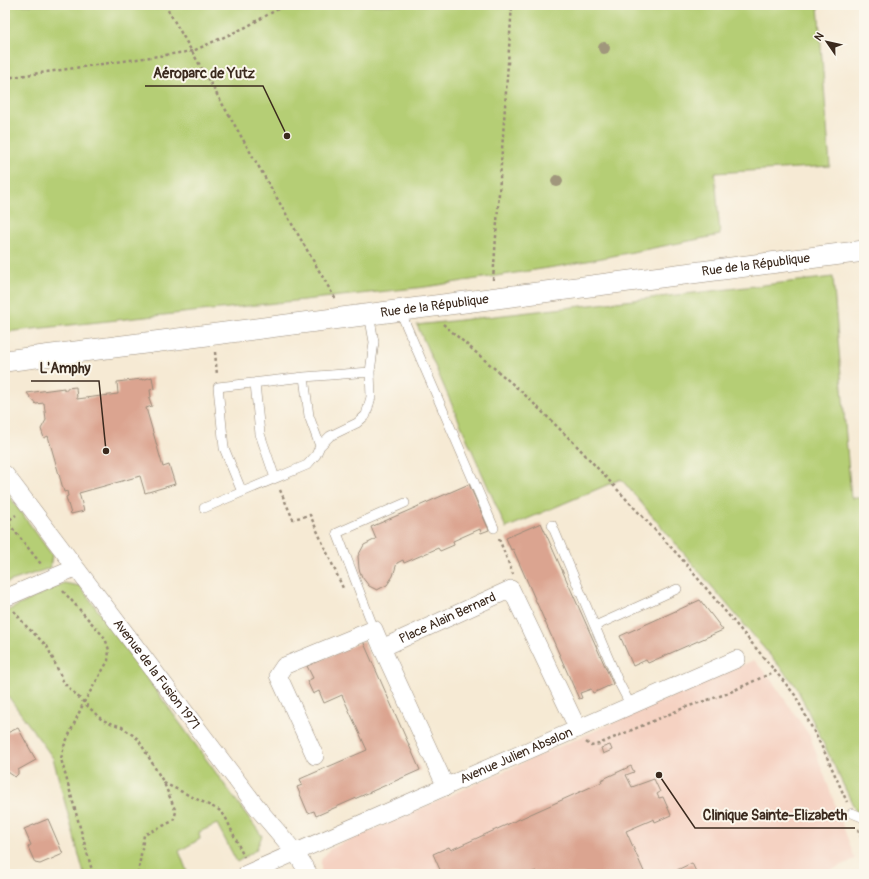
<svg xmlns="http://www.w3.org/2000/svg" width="869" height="879" viewBox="0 0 869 879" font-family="Pangolin,sans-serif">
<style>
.built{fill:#f5d2c2}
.green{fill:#b5ce74;stroke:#787c49}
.building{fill:#dba490}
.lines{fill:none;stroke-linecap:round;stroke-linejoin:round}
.service-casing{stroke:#988a79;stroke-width:10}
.minor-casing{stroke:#988a79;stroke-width:18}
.tertiary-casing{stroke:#988a79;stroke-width:22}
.path{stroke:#988a79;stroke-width:2.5;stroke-dasharray:3 3;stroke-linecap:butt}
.service{stroke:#fff;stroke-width:9}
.minor{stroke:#fff;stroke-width:17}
.tertiary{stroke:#fff;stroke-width:21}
.tree{fill:#a0977c}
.labels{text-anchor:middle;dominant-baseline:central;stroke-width:4;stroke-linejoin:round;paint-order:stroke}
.street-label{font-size:13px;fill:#3b2a1e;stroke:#fbf7ec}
.leader{fill:none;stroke:#3b2a1e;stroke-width:1.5}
.callout-dot{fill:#3b2a1e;stroke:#fbf7ec;stroke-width:1.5}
.callout-label{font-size:14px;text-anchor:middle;font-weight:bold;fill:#3b2a1e;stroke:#fbf7ec;stroke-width:4;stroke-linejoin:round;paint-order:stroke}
</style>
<rect width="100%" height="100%" fill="#fbf7ec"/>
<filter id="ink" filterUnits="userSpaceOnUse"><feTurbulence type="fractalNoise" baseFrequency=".025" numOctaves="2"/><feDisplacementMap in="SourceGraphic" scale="8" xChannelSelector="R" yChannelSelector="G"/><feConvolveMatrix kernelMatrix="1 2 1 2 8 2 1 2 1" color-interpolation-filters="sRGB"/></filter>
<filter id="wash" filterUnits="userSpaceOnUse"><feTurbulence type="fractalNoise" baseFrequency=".012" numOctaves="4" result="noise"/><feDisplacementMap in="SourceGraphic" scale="16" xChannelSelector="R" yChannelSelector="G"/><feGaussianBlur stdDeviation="0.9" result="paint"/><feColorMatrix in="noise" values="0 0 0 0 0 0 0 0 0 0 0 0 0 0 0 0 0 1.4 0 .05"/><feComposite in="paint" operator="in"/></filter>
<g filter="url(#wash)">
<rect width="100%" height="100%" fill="#f6ead4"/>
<path class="built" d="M754 660 772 681 810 736 855 859 823 874H322L321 870V860L330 849 345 842Z"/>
<path class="green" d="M5 5H818L830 166 715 173 720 235 561 266 425 287 5 332Z
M833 277 851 498H864V828L796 686 621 479 506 528 417 325Z
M5 490 52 555 50 568 5 583Z
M64 583 80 586 262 836 256 850 237 862 217 824 199 832 200 839 179 851 188 874H84L53 758 5 692V612Z"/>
<g id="blocks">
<path class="building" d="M152 377 154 389 150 390 151 397 149 398 152 406 146 408 163 467 169 465 175 484 145 493 140 476 79 493 84 511 71 514 66 497 68 496 67 491 64 492 48 436 44 438 41 429 46 420 44 403 36 404 27 393 64 388V390H67V388L76 387 77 399 118 394 117 382 142 379V380Z
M469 484 489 530 481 533 480 529 453 541 454 545 440 551 438 548 404 563 403 560 397 563 393 576 387 585 377 590 369 586 362 577 359 569 358 556 364 545 376 539 371 527Z
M541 523 613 684 593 693 591 689 580 693 582 698 579 699 513 549 511 550 506 538Z
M700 600 723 630 648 663 646 660 633 666 620 636Z
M363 641 420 770 316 816 314 811 308 813 297 787 302 785 300 779 367 750 342 695 324 703 319 691 313 694 307 681 313 678 307 666Z
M18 728 36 760 18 770V774L15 777 5 770V734Z
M610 745 612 750 603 754 601 748Z
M631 766 634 772 626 775 632 787 654 779 660 792 657 794 659 798 663 797 671 815 655 822 654 819 626 831 645 874H537L536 871 528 874H446L445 871 441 872 433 854 449 847 451 850 455 848 602 782 601 780Z
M48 819 63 854 40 864 35 863 28 847 31 845 24 829Z
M692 863 697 874H674L678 872 677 870Z"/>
</g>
</g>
<g filter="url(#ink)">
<use href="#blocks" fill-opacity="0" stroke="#988a79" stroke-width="1"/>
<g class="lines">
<g class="service-casing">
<path id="service" d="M400 311 494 528
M304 377 309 416 320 446
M255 383 260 434 275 478
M242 492 224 448 218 387 304 377 370 372
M204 508 307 465 316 455 320 446 330 436 357 423 366 415 371 397 370 372 374 342 369 314
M552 525 618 681 631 706
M595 626 677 589
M374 629 337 533 405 503
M852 813 864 818"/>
</g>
<g class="minor-casing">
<g id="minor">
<path id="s1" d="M5 474 260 811 295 852 309 874"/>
<path d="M5 598 75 568"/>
<path d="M315 756 278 675 284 666 374 629 382 648"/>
<path id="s2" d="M446 787 382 648 511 589 578 729"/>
<path id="s3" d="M246 874 737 659"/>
</g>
</g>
<g class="tertiary-casing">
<g id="tertiary">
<path id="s4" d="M5 361 864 251"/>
</g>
</g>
<path class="path" d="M165 5 336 300
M5 78 193 51 246 27 285 5
M493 280 512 5
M443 324 523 393 576 445 680 557 795 695 826 755 847 802
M215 352 217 375
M280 490 293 519 310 515 343 588
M5 519 41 564
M5 523 16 515
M499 539 513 574
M63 591 105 638 109 650 108 661 83 704 64 746 61 759 93 874
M14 611 26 626 47 646 64 683 102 720 122 727 138 739 164 783 219 810 225 816 244 857
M586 742 591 746 599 744 686 707 726 694 776 671
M858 829 864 845
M138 874 144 835 173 821 176 812 164 783"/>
<use href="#service" class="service"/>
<use href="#minor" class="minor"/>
<use href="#tertiary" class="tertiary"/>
</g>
<g class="tree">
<circle cx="604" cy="48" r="6"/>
<circle cx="557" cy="181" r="6"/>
</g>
</g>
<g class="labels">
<g class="street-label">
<text stroke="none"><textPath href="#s4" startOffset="757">Rue de la République</textPath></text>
<text stroke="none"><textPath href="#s4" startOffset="433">Rue de la République</textPath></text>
<text stroke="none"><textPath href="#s2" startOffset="225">Place Alain Bernard</textPath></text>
<text stroke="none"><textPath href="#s1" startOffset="251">Avenue de la Fusion 1971</textPath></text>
<text stroke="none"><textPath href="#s3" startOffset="295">Avenue Julien Absalon</textPath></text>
</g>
</g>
<path class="leader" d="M287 136L263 86H145M106 451L99 381H31M659 775L695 828H855"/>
<g class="callout-dot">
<circle cx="287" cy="136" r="4"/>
<circle cx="106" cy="451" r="4"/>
<circle cx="659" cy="775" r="4"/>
</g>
<g class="callout-label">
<text x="204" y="78">Aéroparc de Yutz</text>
<text x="65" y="373">L'Amphy</text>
<text x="775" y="820">Clinique Sainte-Elizabeth</text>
</g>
<rect width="869" height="879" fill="none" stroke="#fbf7ec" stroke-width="20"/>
<g transform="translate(827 42) rotate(304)" stroke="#fbf7ec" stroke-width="3" paint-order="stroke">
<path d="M0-3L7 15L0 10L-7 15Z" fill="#3b2a1e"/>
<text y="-6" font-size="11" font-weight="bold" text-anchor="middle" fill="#3b2a1e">N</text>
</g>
</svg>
